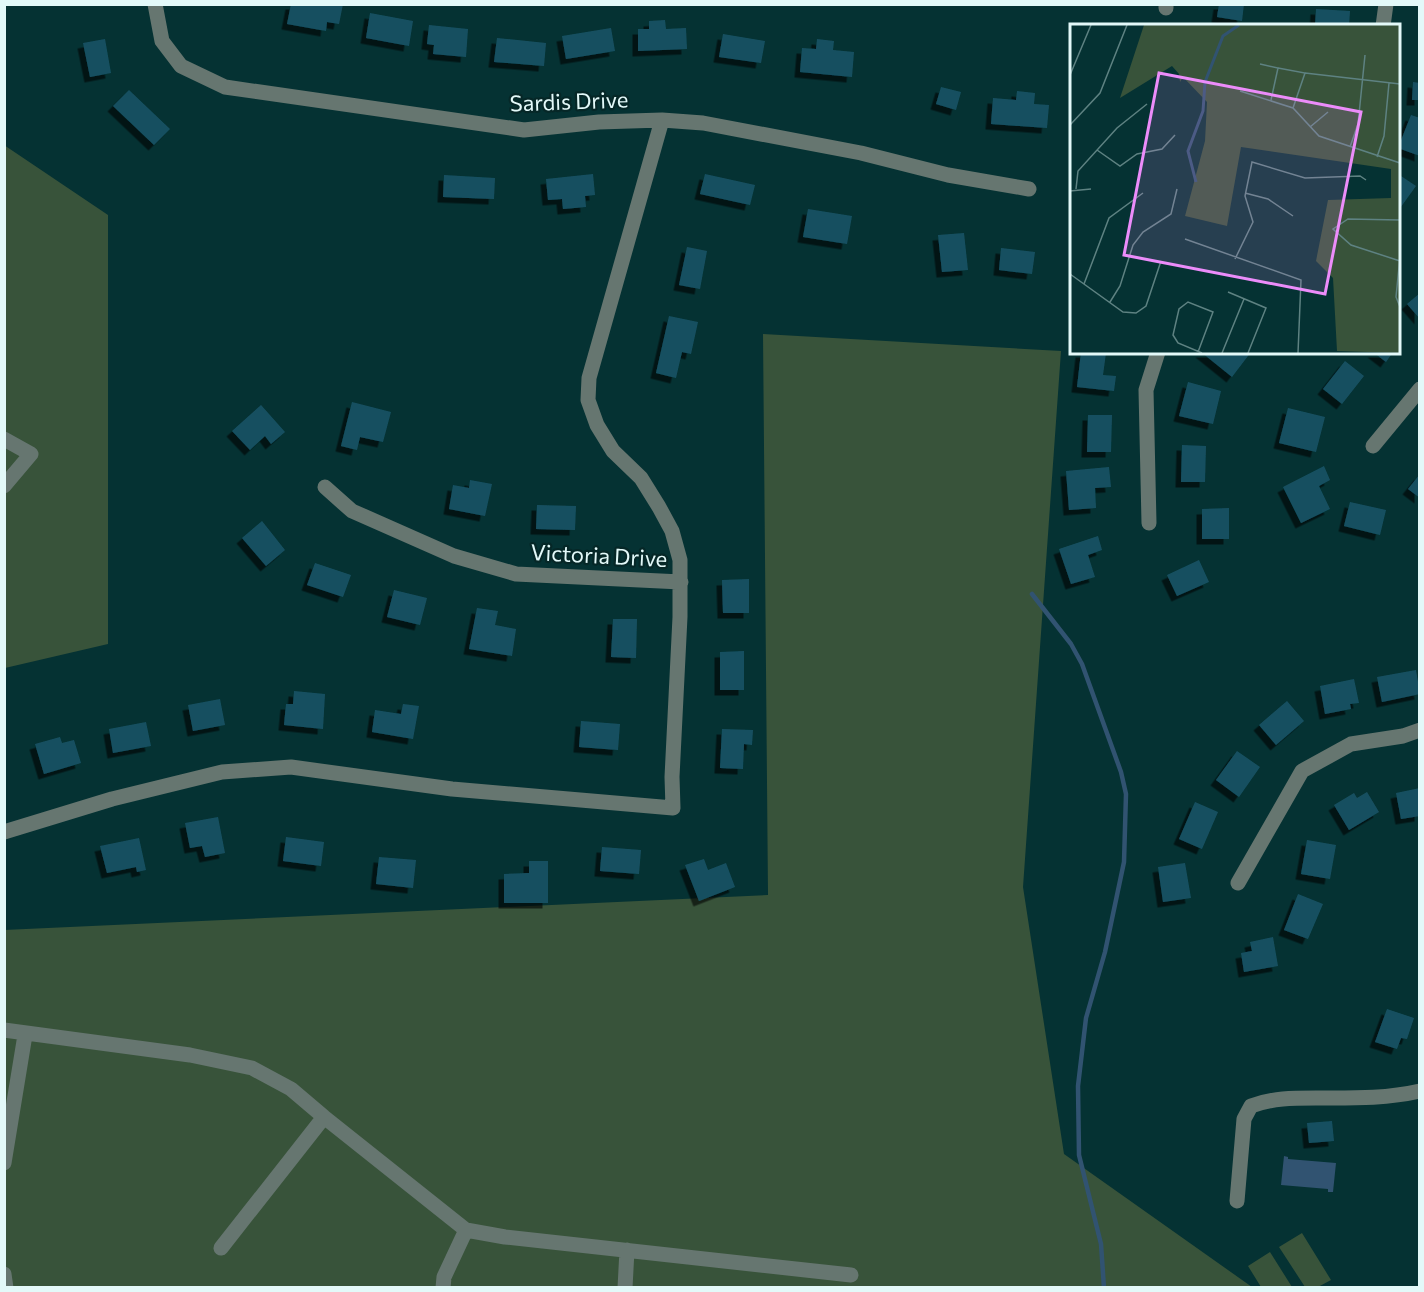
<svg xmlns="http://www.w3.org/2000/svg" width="1424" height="1292" viewBox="0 0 1424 1292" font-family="Commissioner,sans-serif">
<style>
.green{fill:#38533a}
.water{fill:#315371}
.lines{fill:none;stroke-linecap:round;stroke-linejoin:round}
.stream{stroke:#315371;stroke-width:4.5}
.building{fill:#175061;filter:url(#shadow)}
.minor{stroke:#667670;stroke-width:15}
.labels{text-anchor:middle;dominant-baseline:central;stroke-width:4.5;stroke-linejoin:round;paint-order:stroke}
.street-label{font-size:22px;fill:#e3f9f9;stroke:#062727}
.inset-river{fill:none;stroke:#315371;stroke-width:3}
.inset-road{fill:none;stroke:#5e8282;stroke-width:1.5}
.view{fill:#ec8cfa;fill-opacity:0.15;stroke:#ec8cfa;stroke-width:3}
.inset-edge{fill:none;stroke:#e3f9f9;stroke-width:3}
</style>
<defs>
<filter id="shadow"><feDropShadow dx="-5.5" dy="5.5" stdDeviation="0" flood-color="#0009"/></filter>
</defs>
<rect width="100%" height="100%" fill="#053233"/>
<path class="green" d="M4 145 108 215V644L5 668Z
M763 334 1061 351 1023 887 1064 1154 1252 1287H5L4 930 768 895Z
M1302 1233 1331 1280 1318 1287H1305L1279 1247Z
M1270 1252 1292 1287H1261L1248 1266Z"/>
<path class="water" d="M1284 1156 1288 1157V1159L1336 1163 1333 1192H1328V1189L1281 1185Z"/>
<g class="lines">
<path class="stream" d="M1032 594 1071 644 1082 664 1121 772 1126 794 1124 862 1105 952 1086 1018 1078 1086 1079 1155 1101 1244 1104 1288"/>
</g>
<path class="building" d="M291 4H343L339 24 327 22 326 31 287 24Z
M1219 4H1244L1242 21 1217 17Z
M1316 9 1350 11 1349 26H1315Z
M370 13 413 21 409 46 366 38Z
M665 20 666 29 686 28 687 49 638 51V29H649V21Z
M429 25 468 29 466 57 433 54 434 45 427 44Z
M611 28 615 51 566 59 562 36Z
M723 34 765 41 761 63 719 57Z
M497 38 546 43 544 66 494 62Z
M105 39 111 73 90 77 83 43Z
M817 39 834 41 833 50 854 52 852 77 800 72 802 48 816 49Z
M1413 82 1420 83V100H1412Z
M941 87 961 92 956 110 936 104Z
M129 90 170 129 154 145 113 106Z
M1017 91 1035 93 1034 104 1049 105 1047 128 991 124 993 98 1016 100Z
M1411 115 1420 118V156L1398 148Z
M593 174 595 195 585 196 586 207 563 209 562 199 548 200 546 179Z
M705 174 755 185 750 205 700 194Z
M1398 174 1416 186 1398 211Z
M444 175 495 178 494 199 443 197Z
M808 209 852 216 847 244 803 237Z
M964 233 968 270 942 272 938 235Z
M687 247 707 251 700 289 679 285Z
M1001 248 1035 252 1032 274 999 270Z
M1420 293V319L1407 304Z
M669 316 698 322 691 354 682 352 676 378 656 373Z
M1081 352 1106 353 1103 375 1116 376 1114 391 1077 387Z
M1201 352H1251L1232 377Z
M1373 352H1393L1386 362Z
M1345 361 1364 376 1342 404 1323 389Z
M1188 382 1221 391 1213 424 1179 416Z
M352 402 391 412 383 442 360 437 357 450 341 446Z
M261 405 285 432 271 444 265 436 250 450 232 431Z
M1288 408 1325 417 1316 452 1279 443Z
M1088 415H1112L1111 452H1087Z
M1182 445 1206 446 1205 482H1181Z
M1324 466 1330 480 1319 486 1330 509 1301 523 1283 487Z
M1109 467 1111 487 1095 488 1096 508 1069 510 1066 471Z
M1420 474V498L1408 489Z
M470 480 492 484 485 516 449 509 453 485 469 488Z
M1350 502 1386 510 1380 535 1344 526Z
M537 505 576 506 575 530 536 529Z
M1229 508V539H1202V509Z
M262 521 285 550 266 566 242 538Z
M1098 536 1102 550 1088 555 1095 577 1071 584 1059 549Z
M1199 560 1209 582 1177 596 1167 575Z
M315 563 351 575 343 597 307 585Z
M749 579V613H723L722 580Z
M394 590 427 598 420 625 387 617Z
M477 608 498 611 495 625 516 629 512 656 469 649Z
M613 619H637L636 658 611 657Z
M744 651V690H720V652Z
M1416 670 1420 694 1382 702 1377 677Z
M1354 679 1359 703 1350 704 1351 709 1325 714 1320 686Z
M294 691 325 694 323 729 284 725 286 704H293Z
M220 699 225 725 193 731 188 705Z
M1287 701 1304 721 1276 745 1259 725Z
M403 704 419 706 413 739 372 732 375 710 401 714Z
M581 721 620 724 618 750 579 747Z
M146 722 151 746 113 753 109 729Z
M722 729 753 730 752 745 744 744 743 769 720 768Z
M60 737 62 743 74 740 81 763 44 774 35 744Z
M1237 751 1260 767 1239 797 1216 780Z
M1420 788V816L1401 819 1396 793Z
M1367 792 1379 812 1349 830 1334 805 1354 793 1357 798Z
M1195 802 1218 812 1202 849 1179 839Z
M218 817 225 853 205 857 202 846 190 848 185 823Z
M286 837 324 842 321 866 283 861Z
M139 838 146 870 137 872 136 867 107 873 100 846Z
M1307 840 1336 845 1330 879 1301 874Z
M602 847 641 850 639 874 600 871Z
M379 857 416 860 413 888 376 884Z
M704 859 708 870 726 863 735 887 699 901 685 865Z
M529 861H548V903H504V874L529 873Z
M1185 863 1191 898 1163 902 1158 867Z
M1298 894 1323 904 1308 939 1284 930Z
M1273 937 1278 966 1244 972 1241 953 1252 951 1250 942Z
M1387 1009 1414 1018 1407 1039 1401 1038 1397 1049 1375 1042Z
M1332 1121 1334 1141 1309 1143 1307 1123Z"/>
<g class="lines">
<path class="minor" d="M155 4 162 41 181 66 225 87 524 130 599 122 662 120 703 123 861 153 948 175 1029 189
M1166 8V4
M1383 26 1386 4
M4 439 31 454 4 486
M1373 446 1420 389
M325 487 352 511 454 556 516 574 681 582
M1149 523 1146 390 1158 352
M4 832 112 799 222 772 291 767 452 789 673 808 672 777 680 617V560L672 531 659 507 641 478 613 451 597 425 588 400 589 378 662 120
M1238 883 1302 771 1351 744 1403 736 1420 730
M4 1030 190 1055 252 1068 291 1089 324 1117 466 1230 505 1237 851 1275
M4 1163 25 1035
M1237 1201 1244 1119 1251 1106C1272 1098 1293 1098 1316 1098 1351 1098 1385 1099 1420 1091
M221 1248 324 1117
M4 1274 6 1288
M443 1288 444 1277 466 1230
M625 1288 627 1250"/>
</g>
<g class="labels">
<g class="street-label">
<text transform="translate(569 101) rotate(-2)">Sardis Drive</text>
<text transform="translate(599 555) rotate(3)">Victoria Drive</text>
</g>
</g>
<g transform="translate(1070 24)">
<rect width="330" height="330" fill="#053233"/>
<path d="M74 1H330V329L267 327 263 254 246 237 258 176 321 174V145L171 123 157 202 115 192 135 117 137 78 113 53 110 58 109 50 102 42 50 74Z" fill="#38533a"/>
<path class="inset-river" d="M126 158 118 127 133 87 135 58 153 12 169 1"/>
<path class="inset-road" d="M190 40 208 44 201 76M208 44 235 49 223 84M235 49 330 60M0 51 21 1M170 67 223 84 249 112 330 139M0 101 30 69 57 1M240 103 258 88M280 123 288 100 295 31M27 126 50 142 67 130 92 125 105 111M307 133 314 112 319 59M6 165 8 147 47 104 77 80M0 167 21 165M175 169 198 175 223 192M330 196 278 195 263 205 281 221 330 237M115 215 231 256 228 329M330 233 326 273 330 283M165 235 183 198 175 172 182 138 235 154 290 152 296 156M0 250 53 288 66 289 76 282 91 237M14 260 39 194 73 169M158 268 196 284 178 329M40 278 50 262 63 221 73 208 101 190 107 165M128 328 143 288 118 278 109 285 103 311 108 319 132 329M152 329 174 275"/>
<path class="view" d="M89 49 291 88 255 270 54 231Z"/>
<rect width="330" height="330" class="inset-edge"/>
</g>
<rect width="1424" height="1292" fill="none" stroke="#e3f9f9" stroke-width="12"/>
</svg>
